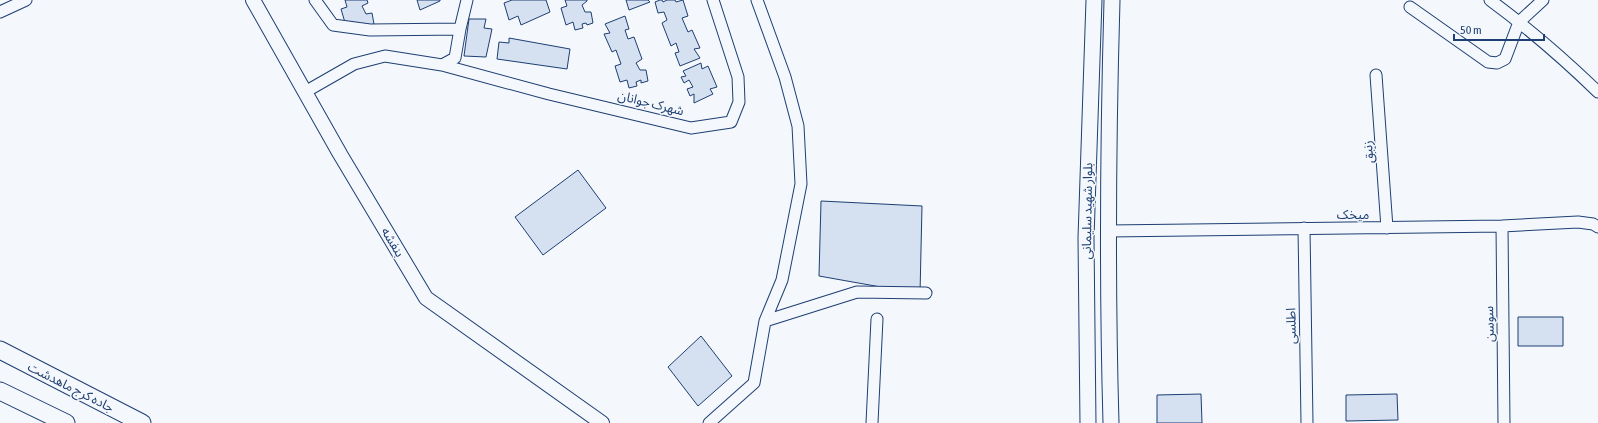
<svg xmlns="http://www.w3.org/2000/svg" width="1598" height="423" viewBox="0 0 1598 423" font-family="'Asap Condensed','Noto Sans Arabic',sans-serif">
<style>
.building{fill:#d5e0f0;stroke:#1d3f73}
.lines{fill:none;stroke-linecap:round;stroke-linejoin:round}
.minor-casing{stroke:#1d3f73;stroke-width:13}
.tertiary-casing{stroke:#1d3f73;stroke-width:16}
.secondary-casing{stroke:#1d3f73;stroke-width:17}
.primary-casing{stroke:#1d3f73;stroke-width:19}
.minor{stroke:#f4f7fb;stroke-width:11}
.tertiary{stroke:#f4f7fb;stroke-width:14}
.secondary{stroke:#f4f7fb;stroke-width:15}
.primary{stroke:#f4f7fb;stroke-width:17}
.labels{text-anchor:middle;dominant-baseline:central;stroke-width:3;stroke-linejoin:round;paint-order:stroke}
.street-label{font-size:13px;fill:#1d3f73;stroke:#f4f7fb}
</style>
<rect width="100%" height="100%" fill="#f4f7fb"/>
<path class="building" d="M345 0H367L368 3 362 6 366 14 372 13 374 24 367 27 366 24 346 26 341 9 347 7Z
M417 0H440V1L420 10Z
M512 0H546L550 12 521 25 518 16 509 20 504 3Z
M565 0H587V1L582 5 585 12H591L593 23 587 25 586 23 582 24 583 28 575 30 573 22 566 25 561 8 567 6Z
M626 0H648L650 2 629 10Z
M660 0H662L663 2 667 0H675L676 2 683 0 688 16 682 18 688 32 692 30 700 48 694 49 700 58 680 66 675 53 679 52 676 43 671 46 662 23 667 20 664 12 658 13 655 2Z
M625 16 629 29 625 30 628 39 634 37 642 59 636 63 640 70H646L648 81 641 83V80L636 82 637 86 629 88 627 80 620 82 615 66 621 64 616 50 612 52 604 34 610 33 605 24Z
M469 19H486L484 28 492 29 486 57 464 56Z
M509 38 570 49 567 69 497 59 499 42 509 43Z
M701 63 702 69 708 66 717 87 710 89 713 94 694 103V94L690 96 687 89 693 87 689 80 684 83 681 77 686 76 683 71Z
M578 170 606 208 543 255 515 217Z
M821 201 922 206 920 294 819 276Z
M1518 317H1563V346H1518Z
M701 336 732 376 698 406 668 367Z
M1201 394 1202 423H1157V395Z
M1397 394 1398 420 1346 421V395Z"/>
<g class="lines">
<g class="minor-casing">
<path id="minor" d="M315 0 333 25 370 30 460 29
M1490 0C1528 28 1564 59 1598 92
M1410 7 1488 62 1497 63 1505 59 1519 22 1543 0
M0 12 26 0
M442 65 455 58 460 29 467 0
M1376 75 1387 228
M305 92 354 64 385 56 442 65 549 94 691 128 731 122 739 102 738 77 713 0
M1502 226 1504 423
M1304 228 1307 423
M1108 231 1502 226 1578 222 1593 224 1598 227
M765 321 857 292 926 293
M709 423 754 383 765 321 782 280 801 184 798 126 785 77 757 0
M872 423 877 319"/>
</g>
<g class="tertiary-casing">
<path id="tertiary" d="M253 0 340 154 426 298 602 423"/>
</g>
<g class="secondary-casing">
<path id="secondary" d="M1088 423 1086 238 1094 0
M1111 423C1107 282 1108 141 1112 0"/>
</g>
<g class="primary-casing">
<path id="primary" d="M0 350 142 423
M0 391 66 423"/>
</g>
<use href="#minor" class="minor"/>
<use href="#tertiary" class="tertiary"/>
<use href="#secondary" class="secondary"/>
<use href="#primary" class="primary"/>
</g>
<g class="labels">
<g class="street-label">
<text transform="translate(651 103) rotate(14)">شهرک جوانان</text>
<text transform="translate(1368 152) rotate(-94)">زنبق</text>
<text transform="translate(1087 211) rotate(-89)">بلوار شهید سلیمانی</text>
<text x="1353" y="214">میخک</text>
<text transform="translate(393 242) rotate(59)">بنفشه</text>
<text transform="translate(1489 324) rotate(-91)">سوسن</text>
<text transform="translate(1291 326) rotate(-91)">اطلسی</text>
<text transform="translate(71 387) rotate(27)">جاده کرج ماهدشت</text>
</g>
</g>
<path d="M1454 34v6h90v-6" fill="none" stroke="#1d3f73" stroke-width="2"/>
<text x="1460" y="34" font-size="12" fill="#1d3f73" stroke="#f4f7fb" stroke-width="3" paint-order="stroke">50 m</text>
</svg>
